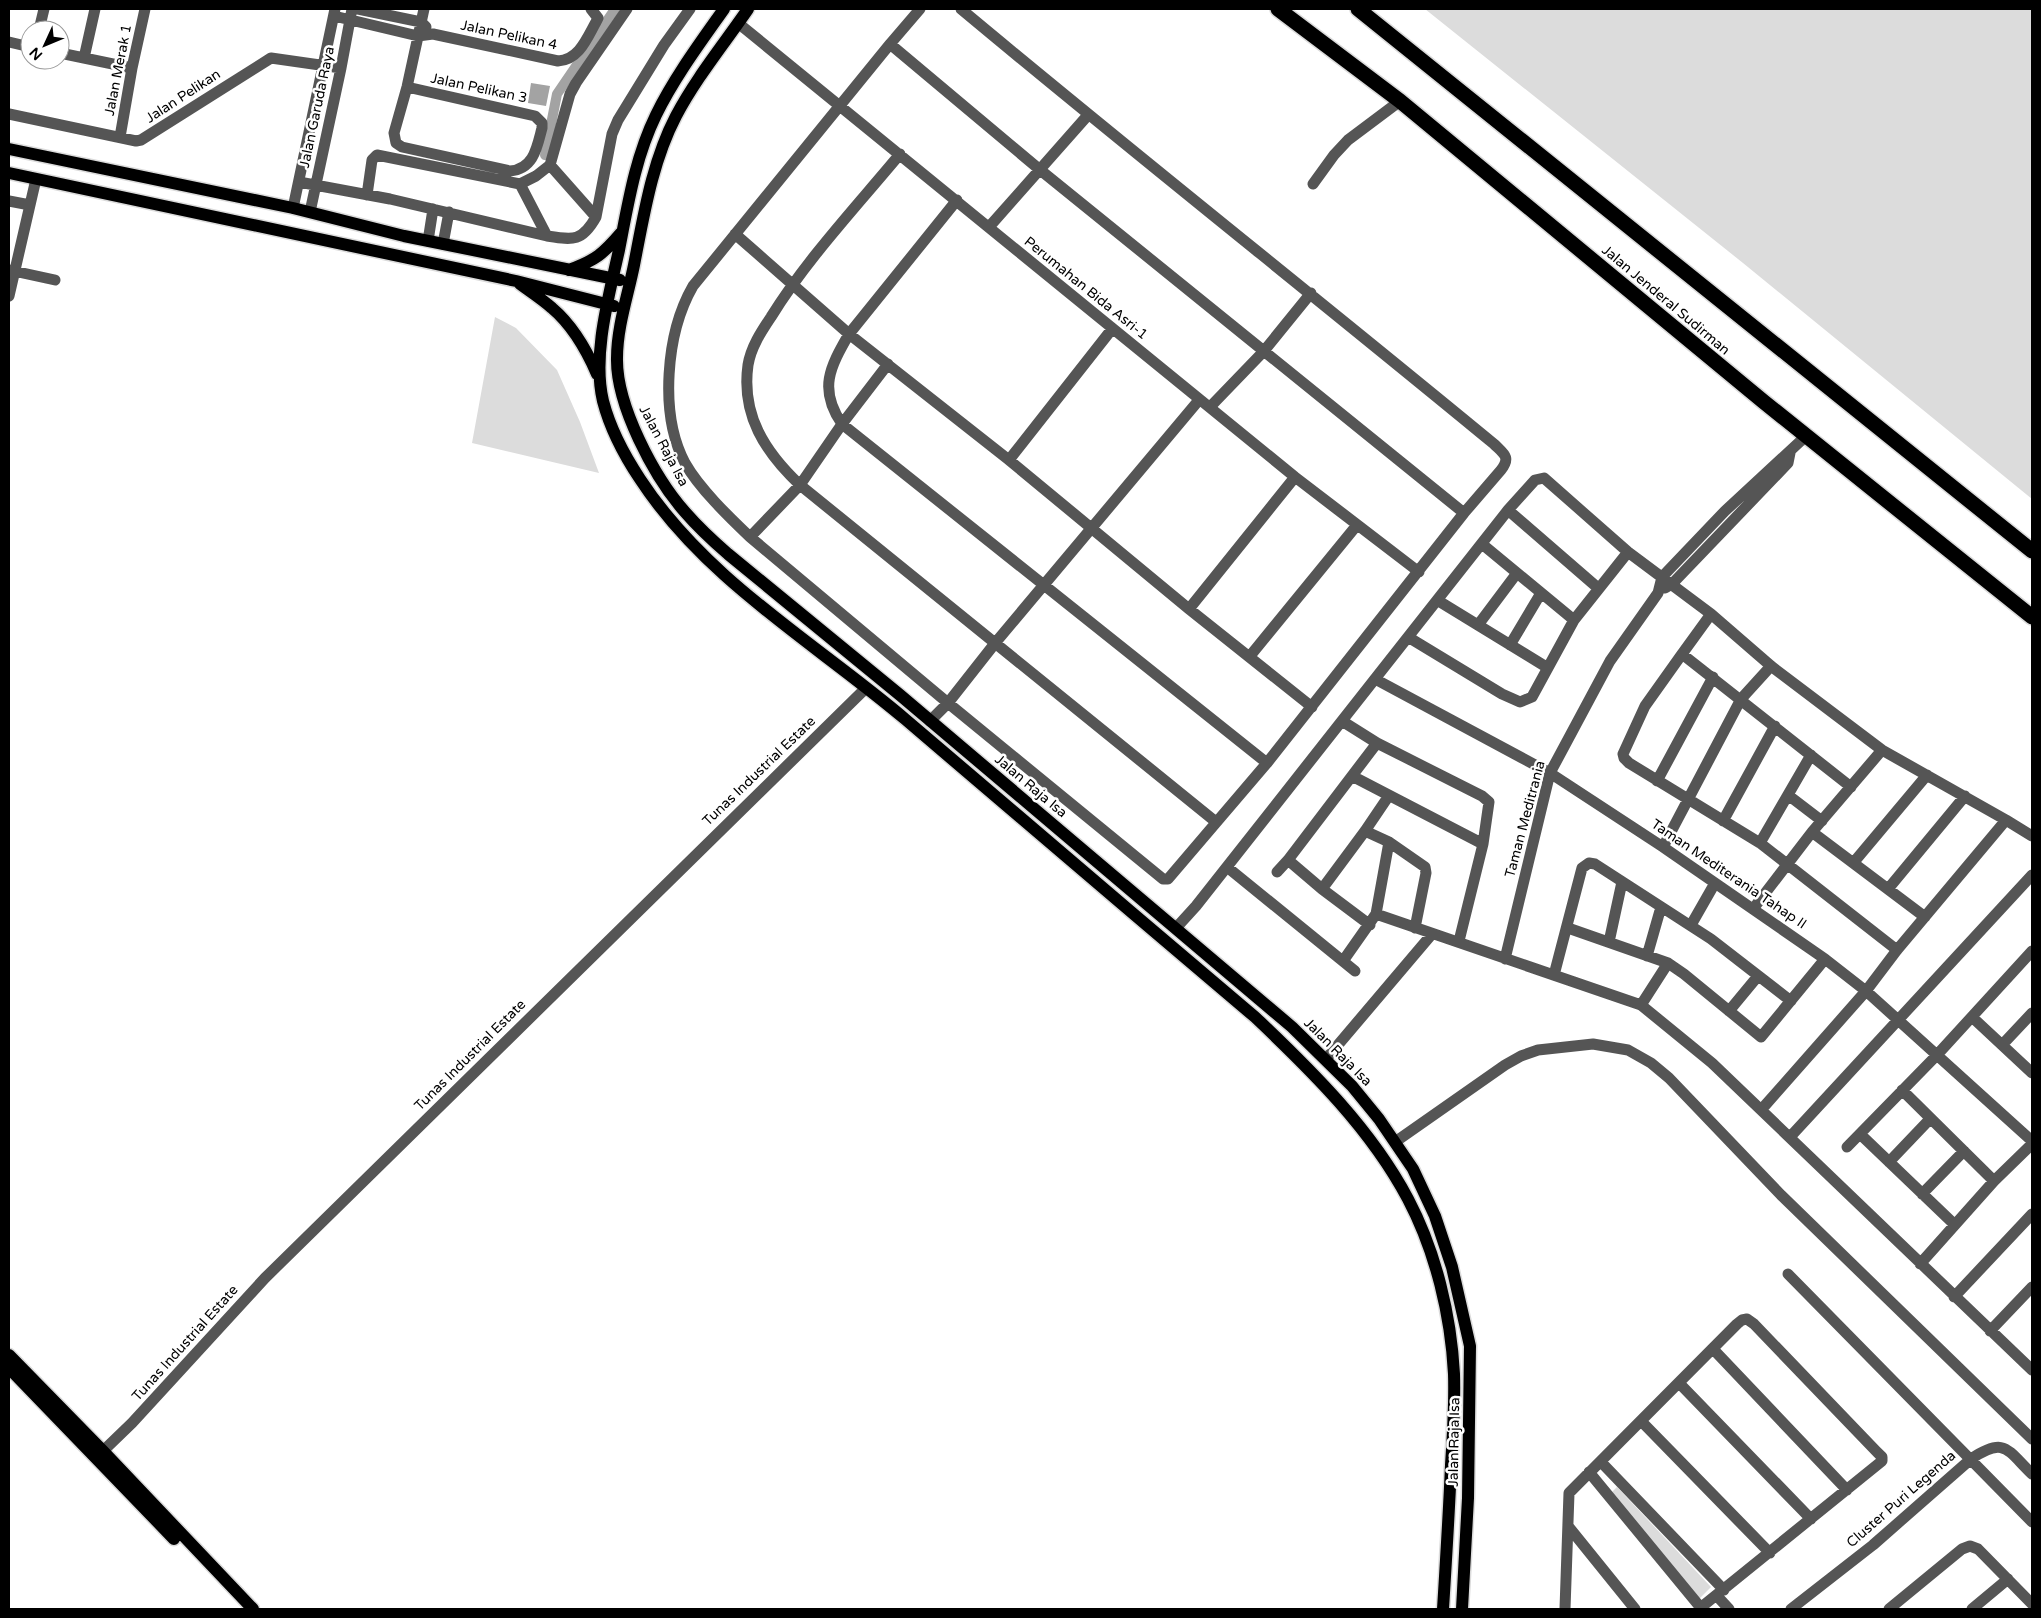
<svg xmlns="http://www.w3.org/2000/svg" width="2041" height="1618" viewBox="0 0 2041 1618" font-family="'Varela Round',sans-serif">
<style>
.green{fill:#dcdcdc}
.water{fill:#a3a3a3}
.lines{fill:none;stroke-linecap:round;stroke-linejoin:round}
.canal{stroke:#a3a3a3;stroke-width:10}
.major-casing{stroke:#dbdbdb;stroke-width:15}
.highway-casing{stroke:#dbdbdb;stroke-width:18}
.minor{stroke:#555;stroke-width:11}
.major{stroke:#000;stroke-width:12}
.highway{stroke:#000;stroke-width:15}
.labels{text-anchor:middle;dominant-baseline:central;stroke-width:5;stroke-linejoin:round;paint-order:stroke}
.street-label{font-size:14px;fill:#000;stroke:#fff}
</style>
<rect width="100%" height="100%" fill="#fff"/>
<path class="green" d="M1425 9H2032V499L1743 263Z
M495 317 516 328 557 370 580 422 599 473 472 443Z
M1617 1487 1711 1587 1698 1600 1609 1495Z"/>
<path class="water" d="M531 83 550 86 546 106 528 103Z"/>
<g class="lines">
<path class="canal" d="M545 155 557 94 615 9"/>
<g class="major-casing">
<path id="major" d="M724 9C700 43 674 78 656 115 635 158 628 204 619 250 609 296 592 355 603 401 610 428 624 455 640 479 706 580 814 642 905 719 1022 819 1138 918 1255 1017 1312 1071 1371 1129 1408 1199 1436 1252 1451 1316 1454 1374 1455 1405 1453 1435 1451 1465 1449 1513 1446 1561 1443 1609
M748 9C724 44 696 78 676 116 652 162 644 214 634 265 628 295 617 327 617 358 616 405 654 477 685 512 698 527 713 541 728 554L900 695 1292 1027 1352 1086 1379 1119 1413 1169 1435 1216 1452 1267 1470 1346 1468 1498 1462 1609
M9 149 293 208 404 236 620 280
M9 173 516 281 614 306
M569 270C596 260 603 254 621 233
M520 284C531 292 542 299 552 308 571 324 587 351 597 374
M9 1355 103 1451 253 1609
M9 1368 174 1539"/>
</g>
<g class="highway-casing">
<path id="highway" d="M1278 9 1400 101 1764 402 2032 617
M1358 9 2032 551"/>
</g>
<path class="minor" d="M358 9 421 22 426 27
M920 9 890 44 693 286C666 333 659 414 685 463 699 488 729 517 750 537L948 703 1163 879H1168L1267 763 1464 513 1501 470C1511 457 1504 454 1494 444 1317 298 1137 156 961 9
M334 16 418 36 433 34 558 61C579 60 587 38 596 22L598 18 591 9
M738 23 1295 477 1419 572
M39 30 44 9
M9 42 30 47
M890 44 1039 169 1464 513
M60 53 132 68
M84 58 95 9
M407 87 535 116 542 123V128C537 147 534 169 510 171L402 147 396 143 394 133 407 87 424 9
M9 114 136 141 141 140 271 58 341 68
M120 137 132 68 145 9
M900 154C856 207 807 259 771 317 761 332 751 347 748 365 741 415 765 452 800 485L1216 822
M299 182 390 199 547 236C573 240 582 242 596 217L612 134 618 120 664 45 690 9
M520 184 547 236
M1313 184 1334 155 1348 140 1400 101
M367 195 372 160 377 155 520 184 536 176 550 165
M957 200 849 334C830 367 818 389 842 424L1267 763
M9 201 30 205
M293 208 335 9
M310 212 341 68 352 9
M596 217 550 165 570 94 576 83 627 9
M989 227 1088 115
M735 234 849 334 1009 460 1189 609 1312 707
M428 241 433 209
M443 244 449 212
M9 270 55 280
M9 296 36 179
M1210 407 1264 351 1311 293
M1009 460 1112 329
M1508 510 1598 588
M750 537 800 485 842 424 888 364
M1482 544 1574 620
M1665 588 1672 584 1788 463 1790 453
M1437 600 1548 668
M1189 609 1295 477
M1478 625 1517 573
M1408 637 1502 694 1520 702 1532 697 1574 620 1628 552
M1510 645 1541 593
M1682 654 1711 614
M1250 656 1357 525
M1375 679 1550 773 1663 847 1825 959 1866 991 2032 1141
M930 721 948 703 996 642 1199 400
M1342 721 1377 743 1482 796 1489 802 1483 844 1459 941
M1352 776 1483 844
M1657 781 1713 677
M1851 787 1682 654 1645 706 1623 754 1624 758 1629 763 1760 843 1897 950
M1788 795 1822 821
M2006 820 2032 836
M1723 821 1775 726
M1365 831 1389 842 1425 867 1426 873 1415 928
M1812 832 1925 917
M1760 843 1811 755
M1663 847 1741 699 1771 666
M1854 862 1927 775
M1227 867 1355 971
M1277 872 1288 860
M1322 889 1365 831 1388 797
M1888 889 1965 796
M1753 909 1812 832 1882 750
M1376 914 1641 1005 1712 1063 2032 1370
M1370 925 1322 889 1288 860 1377 743
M1691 925 1715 883
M1176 928 1196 906 1508 510 1535 480 1544 478 1628 552 1711 614 1771 666 1882 750 2006 820 1897 950 1866 991 1761 1110
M1568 928 1668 963 1684 974 1761 1037 1825 959
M1609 942 1622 882
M1647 956 1661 907
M1505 959 1550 773 1610 661 1658 593 1662 577 1725 511 1806 436
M1343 961 1376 914 1389 842
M1554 975 1582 868 1589 863 1595 864 1711 939 1791 1001
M1641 1005 1668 963
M1729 1011 1758 976
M1972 1017 2032 1073
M2002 1045 2032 1013
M1326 1059 1432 934
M1902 1090 1994 1181
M1860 1134 1955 1225
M1790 1137 2032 875
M1395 1142 1505 1065 1521 1056 1538 1050 1593 1044 1628 1050 1651 1063 1669 1078 1781 1195 2032 1439
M1847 1147 1936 1056 2032 951
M1889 1162 1930 1119
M1922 1194 1964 1151
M1920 1264 1994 1181 2032 1144
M1788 1274 2032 1522
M1954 1297 2032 1214
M1990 1331 2032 1287
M1713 1349 1847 1490
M1680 1384 1811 1519
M1642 1422 1770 1553
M103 1451 132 1423 265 1278 866 688
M1601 1462 1724 1590
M1589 1472 1701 1608
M1568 1526 1635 1609
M1717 1596 1729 1609
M1565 1609 1569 1493 1737 1324 1742 1320 1747 1319 1754 1324 1876 1451 1882 1457V1461L1699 1609
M1791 1609 1873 1545 1971 1459C2005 1436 2007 1450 2032 1474
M1889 1609 1962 1549 1970 1546 1978 1549 2032 1604
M1972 1609 2008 1579"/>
<use href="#major" class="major"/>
<use href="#highway" class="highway"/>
</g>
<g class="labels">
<g class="street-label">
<text transform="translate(509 35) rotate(12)">Jalan Pelikan 4</text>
<text transform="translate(118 70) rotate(-79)">Jalan Merak 1</text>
<text transform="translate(479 88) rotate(12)">Jalan Pelikan 3</text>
<text transform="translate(183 96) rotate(-33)">Jalan Pelikan</text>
<text transform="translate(317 107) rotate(-78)">Jalan Garuda Raya</text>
<text transform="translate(1086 288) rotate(39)">Perumahan Bida Asri-1</text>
<text transform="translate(1666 300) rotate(40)">Jalan Jenderal Sudirman</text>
<text transform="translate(664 446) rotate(62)">Jalan Raja Isa</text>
<text transform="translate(759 771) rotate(-44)">Tunas Industrial Estate</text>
<text transform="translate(1031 786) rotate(40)">Jalan Raja Isa</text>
<text transform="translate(1525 819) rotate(-75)">Taman Meditrania</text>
<text transform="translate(1729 874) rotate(34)">Taman Mediterania Tahap II</text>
<text transform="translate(1338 1052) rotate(45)">Jalan Raja Isa</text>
<text transform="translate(470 1055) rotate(-45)">Tunas Industrial Estate</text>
<text transform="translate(185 1343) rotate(-48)">Tunas Industrial Estate</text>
<text transform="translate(1454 1442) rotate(-89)">Jalan Raja Isa</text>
<text transform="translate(1901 1499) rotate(-41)">Cluster Puri Legenda</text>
</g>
</g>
<rect width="2041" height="1618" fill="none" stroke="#000000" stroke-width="20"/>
<g transform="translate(45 45) rotate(226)"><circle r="24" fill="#ffffff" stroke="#999999"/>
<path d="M0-4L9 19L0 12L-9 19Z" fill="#000000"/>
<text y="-8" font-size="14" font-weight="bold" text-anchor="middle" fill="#000000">N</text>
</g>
</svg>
